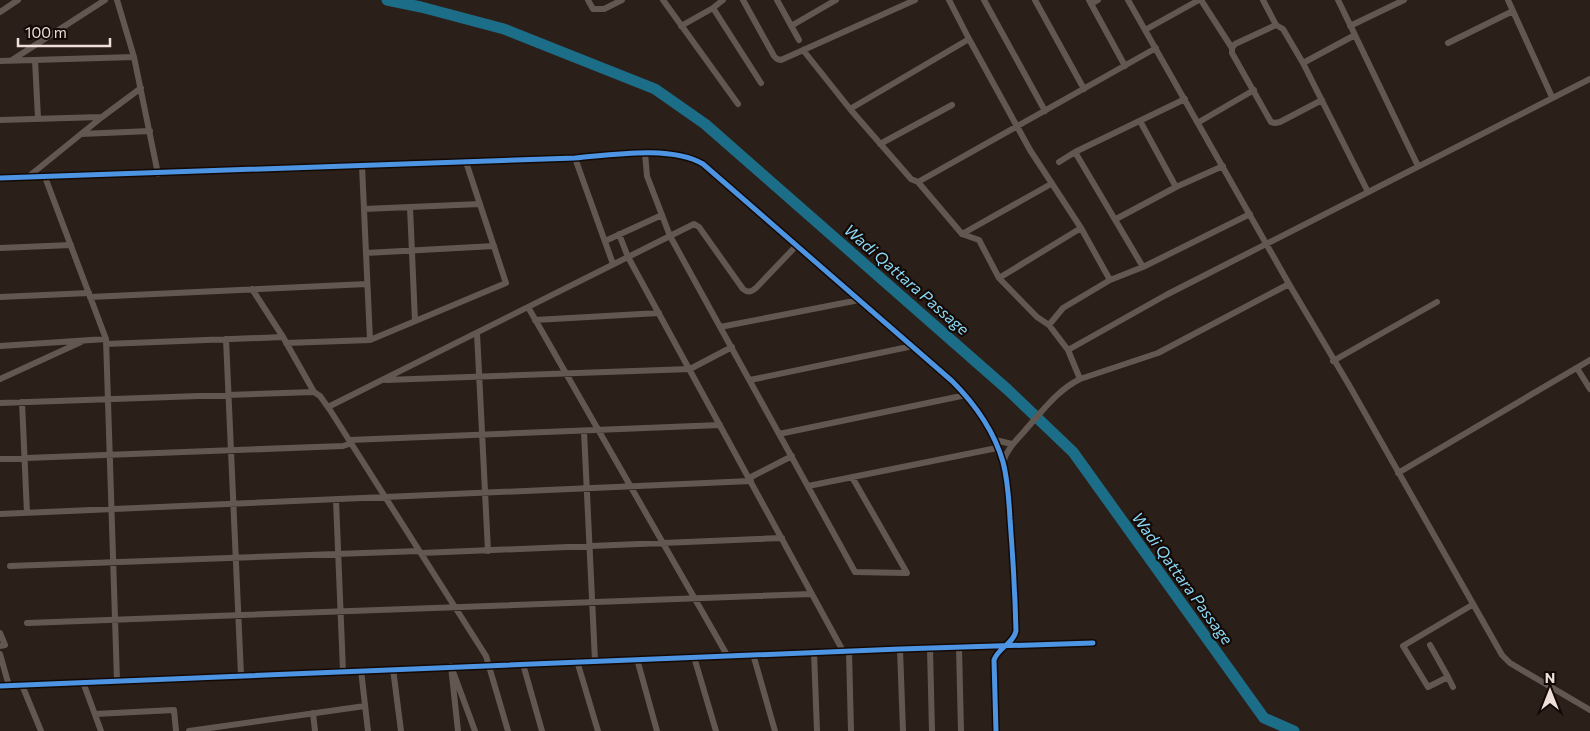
<svg xmlns="http://www.w3.org/2000/svg" width="1590" height="731" viewBox="0 0 1590 731" font-family="Commissioner,sans-serif">
<style>
.lines{fill:none;stroke-linecap:round;stroke-linejoin:round}
.river{stroke:#1c6d88;stroke-width:11}
.minor{stroke:#635851;stroke-width:6}
.cycleway-casing{stroke:#130905;stroke-width:8}
.cycleway{stroke:#4d94e3;stroke-width:5}
.labels{text-anchor:middle;dominant-baseline:central;stroke-width:4.5;stroke-linejoin:round;paint-order:stroke}
.water-label{font-size:16px;font-style:italic;fill:#8bd8f7;stroke:#130905}
</style>
<rect width="100%" height="100%" fill="#2b1f1a"/>
<g class="lines">
<path class="river" d="M387 0 421 7 504 29 655 89 705 124 1007 389 1073 452 1264 718 1294 731"/>
<path class="minor" d="M117 0 134 57 158 174
M588 0 593 9H604L622 0
M663 0 738 104
M743 0 774 56 777 59 781 60 915 0
M777 0 799 40
M949 0 969 39 1030 150 1081 228 1110 280
M984 0 1045 111
M1035 0 1084 89
M1089 0 1125 66
M1201 0 1232 48V53L1271 122 1275 123 1280 122 1322 100
M1263 0 1276 25 1283 29 1303 63 1368 192
M1338 0 1355 35
M1508 0 1552 97
M1091 4 1098 0
M713 8 761 83
M0 12 18 0
M681 26 713 8 723 0
M791 26 836 0
M1350 26 1404 0
M1145 30 1199 0
M1448 43 1513 11
M1232 48 1235 44 1276 25
M803 50 850 109 911 179 918 182 1156 48
M12 60 105 0
M35 60 38 118
M0 61 134 57
M1303 63 1355 35 1418 166
M850 109 969 39
M0 120 101 117
M1140 121 1176 187
M1199 122 1254 90
M81 134 150 131
M880 144 952 105
M1075 152 1143 267
M645 153 647 176 670 236 855 572 907 573 852 477
M575 158 613 264
M1059 162 1075 152 1185 99
M362 166 370 340
M28 177 102 117 141 88
M45 177 106 339 117 681
M0 178 575 158C611 155 671 145 703 164L952 381C975 404 994 431 1003 462 1008 481 1009 500 1010 519 1013 557 1015 594 1016 631 1013 644 998 648 994 660L996 731
M918 182 962 234 979 240 999 278 1037 317 1049 325 1068 350 1080 379
M410 207 415 321
M364 209 480 204
M1116 219 1176 187 1223 166
M619 234 628 257 843 651
M962 234 1051 184
M605 241 662 215
M0 248 71 245
M366 253 494 246
M999 278 1081 228
M1289 284 1349 385 1502 655 1510 663 1590 710
M252 289 283 337 314 392
M0 297 89 293
M90 297 367 284
M528 307 727 655
M535 320 659 313
M1049 325 1063 308 1110 280 1143 267 1250 214
M720 327 859 300
M477 333 488 551
M226 339 241 675
M286 343 370 340 506 283 466 162
M106 344 283 337
M0 346 106 339
M1068 350 1166 295 1590 79
M1333 361 1437 302
M1577 368 1590 389
M0 379 81 342
M386 380 690 369 732 347
M750 380 913 346
M22 402 27 513
M0 403 314 392 320 396 330 410 486 656 508 731
M328 407 694 224 699 227 743 289C748 293 751 292 756 288L797 245
M584 431 595 661
M779 434 966 395
M350 440 720 425
M995 440 1012 444
M0 459 343 446 352 443
M1003 462C1008 447 1018 439 1028 427 1044 409 1058 390 1080 379L1158 353 1289 284 1128 0
M1398 473 1590 360
M749 478 792 456
M808 486 997 448
M336 500 343 671
M0 514 751 481
M421 553 782 538
M10 566 419 551
M27 623 812 594
M0 633 5 645 0 646
M1430 645 1448 677 1428 687 1403 646 1472 605
M959 647 961 731
M930 648 932 731
M900 649 903 731
M849 651 851 731
M814 652 817 731
M0 654 9 686
M753 654 775 731
M694 657 716 731
M637 659 657 731
M577 661 598 731
M523 664 542 731
M393 669 401 731
M361 670 368 731
M1448 677 1453 687
M83 682 101 731
M22 685 41 731
M0 686 900 649 1093 643
M313 713 315 731
M95 714 174 710 176 731
M189 731 365 706
M458 731 451 666 475 731"/>
<g class="cycleway-casing">
<path id="cycleway" d="M0 178 575 158C611 155 671 145 703 164L952 381C975 404 994 431 1003 462 1008 481 1009 500 1010 519 1013 557 1015 594 1016 631 1013 644 998 648 994 660L996 731
M0 686 900 649 1093 643"/>
</g>
<use href="#cycleway" class="cycleway"/>
</g>
<g class="labels">
<g class="water-label">
<text transform="translate(907 279) rotate(41)">Wadi Qattara Passage</text>
<text transform="translate(1183 578) rotate(54)">Wadi Qattara Passage</text>
</g>
</g>
<g transform="translate(1550 691)" stroke="#130905" stroke-width="4" paint-order="stroke">
<path d="M0-4L9 19L0 12L-9 19Z" fill="#efdfd8"/>
<text y="-8" font-size="14" font-weight="bold" text-anchor="middle" fill="#efdfd8">N</text>
</g>
<path d="M18 38v8h92v-8" fill="none" stroke="#efdfd8" stroke-width="2.5"/>
<text x="25" y="38" font-size="15" fill="#efdfd8" stroke="#130905" stroke-width="4" paint-order="stroke">100 m</text>
</svg>
